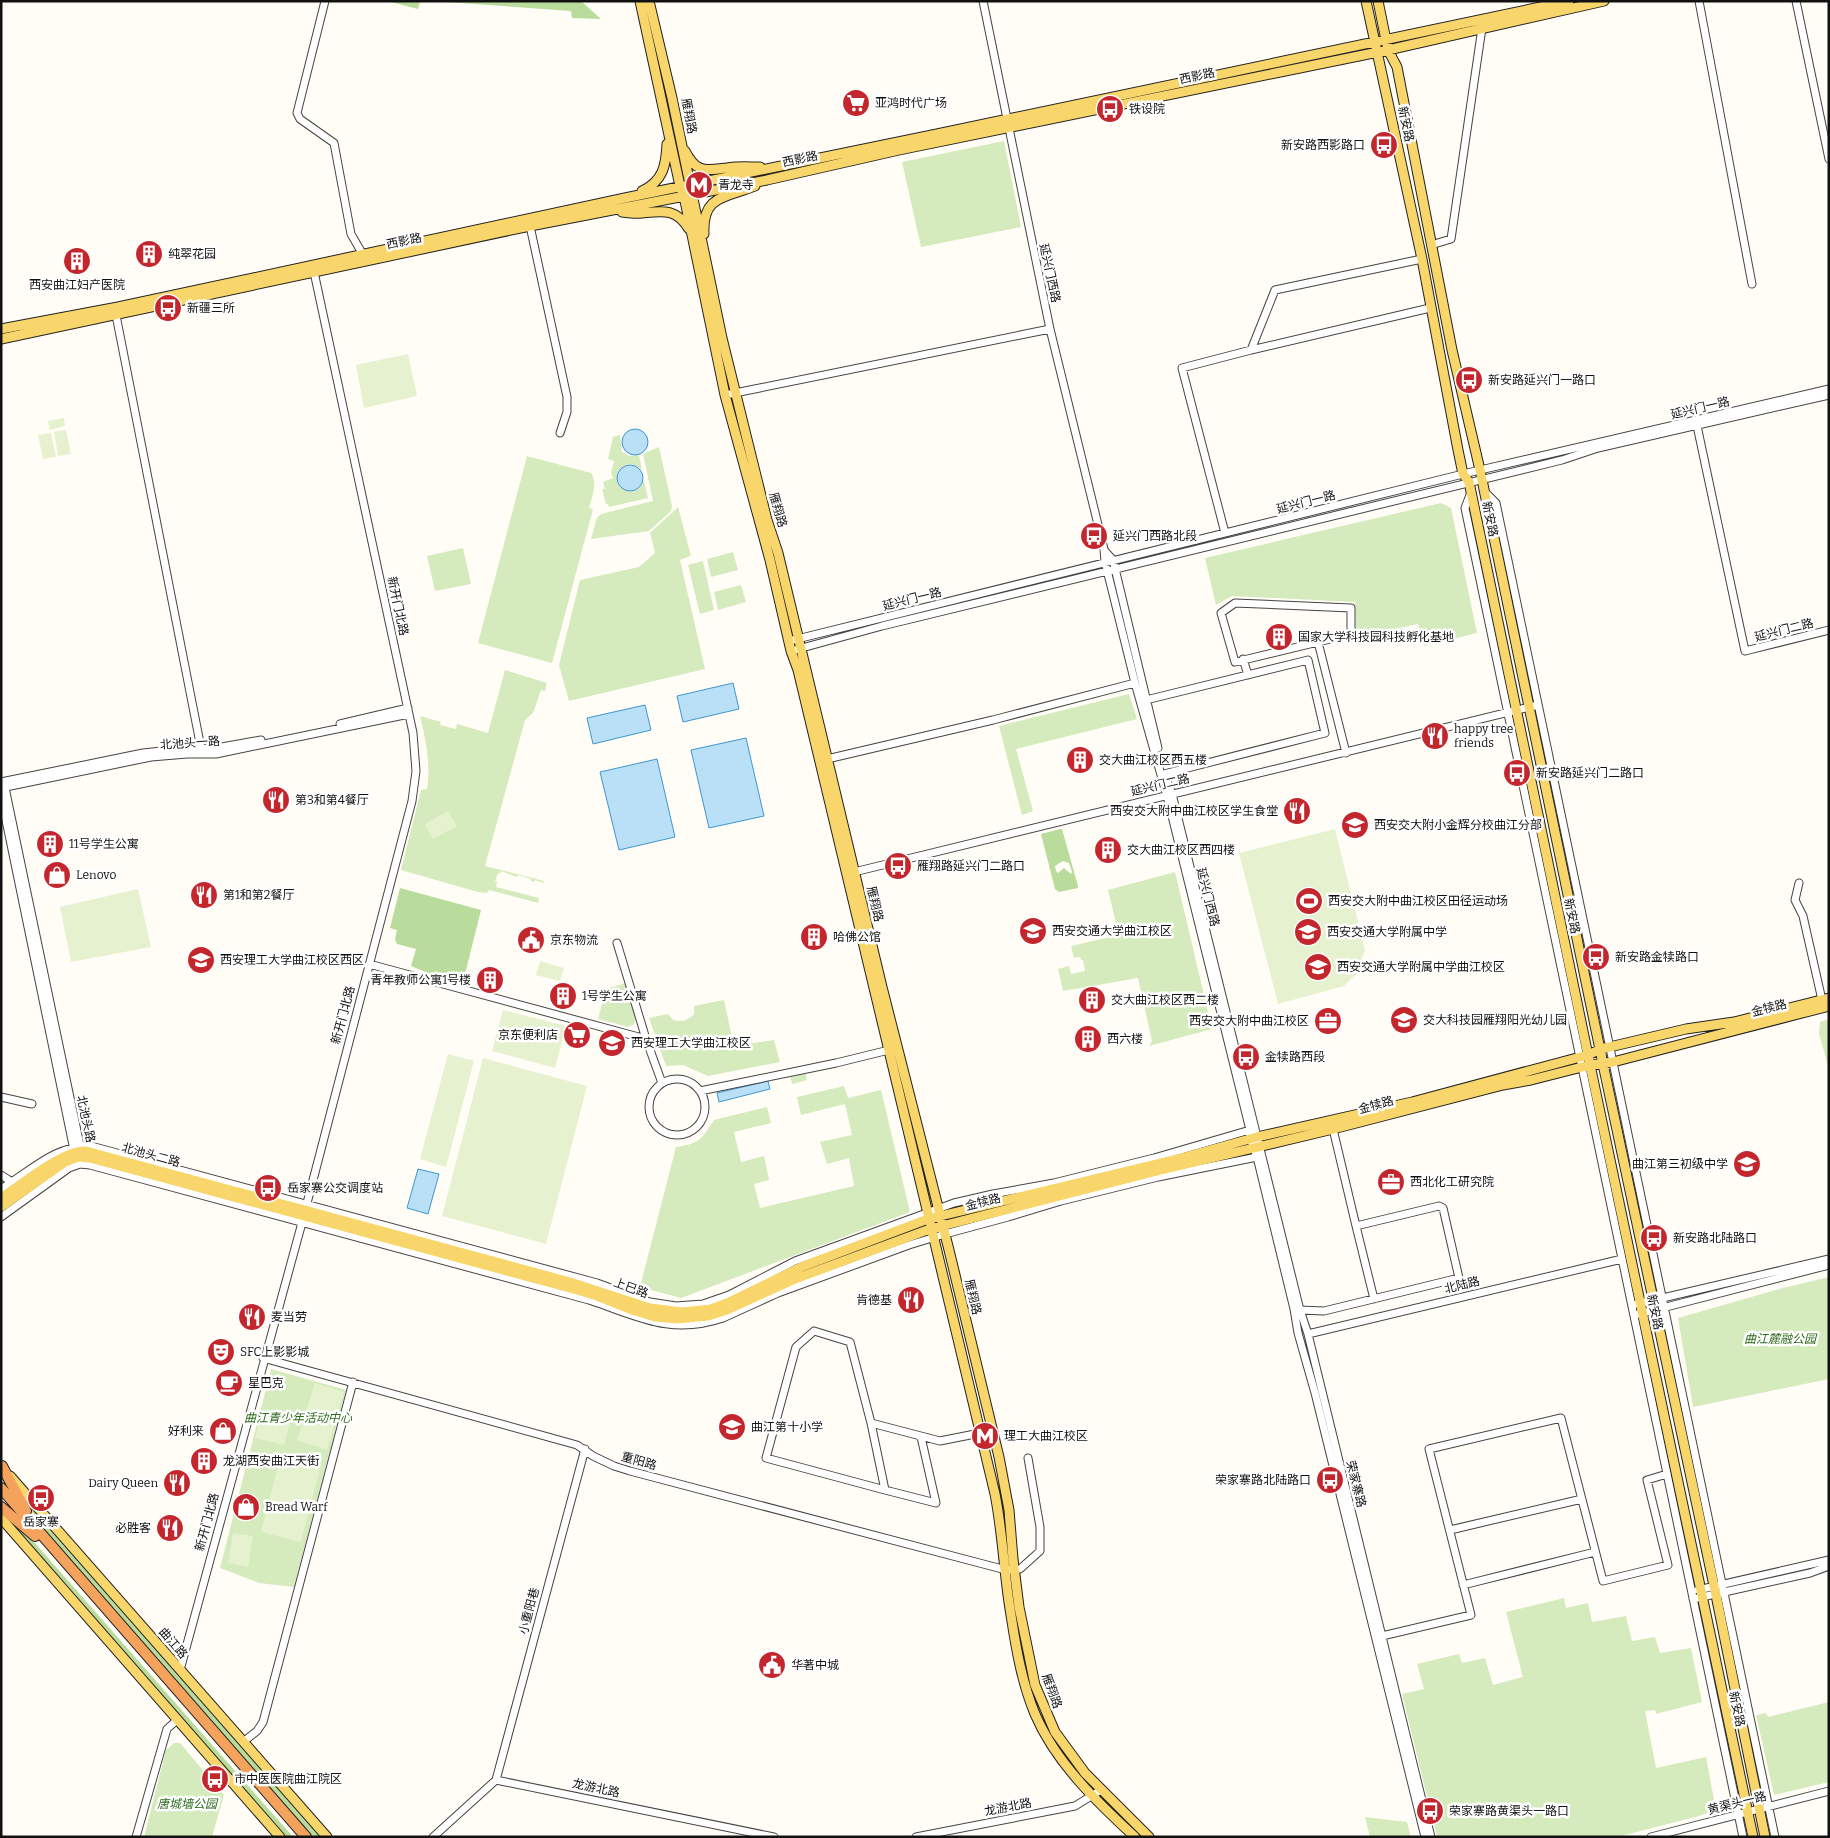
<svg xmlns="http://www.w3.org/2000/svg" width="1830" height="1838" viewBox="0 0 1830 1838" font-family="Bitter,'Noto Sans SC',serif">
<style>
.green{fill:#d5ebbd}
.forest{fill:#b9dc9c;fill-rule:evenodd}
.pitch{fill:#e6f2cf}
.water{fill:#b9e0f7;stroke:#3f96cf}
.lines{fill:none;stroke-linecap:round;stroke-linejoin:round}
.minor-casing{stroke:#444;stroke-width:9}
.major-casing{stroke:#222;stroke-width:11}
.highway-casing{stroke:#222;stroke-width:12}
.minor{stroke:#fff;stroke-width:7}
.major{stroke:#f9d66b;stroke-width:9}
.highway{stroke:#f5a25d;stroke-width:10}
.labels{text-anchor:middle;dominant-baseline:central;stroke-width:5;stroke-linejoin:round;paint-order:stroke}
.street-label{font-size:12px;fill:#111;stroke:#fff}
.poi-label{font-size:12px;fill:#111;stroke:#fff;text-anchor:start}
.park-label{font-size:12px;font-style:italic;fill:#2f6b1f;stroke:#fff}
</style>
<rect width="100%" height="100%" fill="#fffdf5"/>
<path class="green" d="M1004 141 1021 227 921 247 902 162Z
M620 435 622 452 629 456 639 455 642 470C633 462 624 462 617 473V483C625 495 639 494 644 480L648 498 609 507 608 504H606L602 489H605L603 482 613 478 611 473 614 461 608 459 613 437Z
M659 447 672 506 671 511 649 531 591 539 597 518 601 514 653 501 643 454Z
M527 456 591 473C598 484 592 496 589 508L593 509 552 663 478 643Z
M1441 503 1451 508 1477 633 1424 646 1418 624 1356 637 1355 602 1232 596 1216 605 1205 558Z
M678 507 691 556 680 560 705 669 569 701 559 665 580 580 639 567 655 553 650 533Z
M463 548 471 584 435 591 427 556Z
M733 552 738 570 711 577 707 559Z
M703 561 714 610 700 614 688 565Z
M741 585 746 602 718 610 714 592Z
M505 670 547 683 545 691 541 690 533 713 525 720 485 866 544 881 543 883 535 880 534 882 531 881V879L518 875 517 877 501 871V873H498L495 881 497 882 496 887 539 898 538 903 489 890 487 893 478 892 401 870 421 790 427 789C431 764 426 740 420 716L441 722 440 725 456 729 457 724 488 733Z
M1129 694 1137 719 1016 749 1033 811 1022 815 999 726Z
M1175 872 1212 1029 1149 1046 1152 1041 1138 978 1063 991 1058 969 1069 966 1071 974 1085 971 1083 960H1081L1080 957 1074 958 1071 946 1119 935 1108 890Z
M626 983 636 1019 634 1024 628 1027 598 1019 606 989Z
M724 1000 732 1037 744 1035 747 1044 774 1040 780 1062 708 1076 683 1065 666 1066 649 1018 668 1014 673 1020C682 1022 688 1021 694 1014V1006Z
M1829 1019V1069L1819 1034 1820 1022Z
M805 1072 807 1080 792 1084 790 1075Z
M844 1086 848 1098 881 1090 910 1212 681 1298 640 1287 676 1147C699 1144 702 1139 714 1120L767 1107 771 1123 734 1132 741 1162 764 1156 769 1180 754 1184 760 1208 854 1186 849 1158 827 1164 820 1142 852 1135 845 1104 801 1115 797 1097Z
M1829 1277V1379L1693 1407 1678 1318 1783 1288Z
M271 1369 346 1390 294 1587 259 1583 220 1568Z
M1564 1598 1566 1608 1588 1603 1592 1622 1626 1616 1632 1641 1655 1637 1660 1653 1691 1648 1702 1702 1656 1714 1655 1710 1645 1711 1656 1768 1706 1757 1715 1805 1710 1812 1699 1816 1617 1837H1437L1402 1694 1424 1689 1417 1664 1459 1654 1462 1663 1485 1658 1493 1685 1523 1677 1506 1612Z
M1829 1702V1782L1774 1795 1756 1715 1766 1713 1768 1717Z
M174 1743H180L224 1795 212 1837H144L166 1750Z
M1365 1817 1407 1822 1411 1837H1370Z"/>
<path class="forest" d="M387 1H420L418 9Z
M433 1H581L601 19 572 18 571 11Z
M1060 829H1062L1078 886V888L1059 892 1055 889 1041 834ZM1063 861 1069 863 1072 872 1071 874 1064 868 1058 873 1056 871 1055 866Z
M400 888 481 910 463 982 433 975 411 966 416 949 397 944 395 939 397 930 390 928Z
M21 1494 322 1837H312L48 1535 20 1495Z
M1 1514 27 1534 293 1837H285L67 1585Z"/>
<path class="pitch" d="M408 354 417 396 364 408 356 365Z
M64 418 65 426 50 430 48 421Z
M66 430 71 454 58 456 54 432Z
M51 433 56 457 43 459 38 435Z
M448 811 457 826 433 839 425 824Z
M1335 829 1365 950 1357 973 1344 986 1278 1004 1239 853Z
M138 889 151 947 71 962 60 907Z
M540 961 564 968 560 981 536 975Z
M503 1010 566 1026 555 1068 492 1051Z
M448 1054 474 1061 446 1167 420 1159Z
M483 1058 587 1086 546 1244 442 1216Z
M315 1383 344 1392 327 1450 297 1440Z
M262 1411 291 1419 284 1445 255 1438Z
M281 1454 321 1464 301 1542 261 1532Z
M233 1533 253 1536 248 1567 228 1563Z"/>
<path class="water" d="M622 442a13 13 0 1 1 26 0a13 13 0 1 1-26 0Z
M617 478a13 13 0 1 1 26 0a13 13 0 1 1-26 0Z
M733 683 739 709 683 722 677 696Z
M645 705 651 730 593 744 587 718Z
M746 738 764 816 709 828 691 750Z
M657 759 675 837 619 850 600 772Z
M768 1081 770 1089 719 1102 717 1093Z
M418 1169 439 1174 428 1214 407 1208Z"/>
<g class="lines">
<g class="minor-casing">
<path id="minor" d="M325 1 297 113 300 119 334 143 351 234 362 253
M983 1 1050 329 1104 549 1105 562 1135 683 1167 796 1250 1130V1138L1257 1157 1294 1309 1298 1333 1315 1393 1425 1837
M1699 1 1752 284
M1796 1 1829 159
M530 226 567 397V412L560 433
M1431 245 1451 239 1482 28
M115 310 201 748
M1251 350 1275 290 1422 259
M725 395 1050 329
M1696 421 1745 651 1829 630
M1484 491 1496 503 1775 1837
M1471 492 1465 508 1743 1837
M1225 533 1182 368 1251 350 1430 308
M1104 550 1113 560 1158 748
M1235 603 1351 608V634L1235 662 1221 613Z
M789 641 1463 474 1829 389
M1318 642 1346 753
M791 651 882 626 1562 460 1598 448 1829 395
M1243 659 1248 675
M1146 700 1308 660 1325 733 1164 774
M340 724 408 708
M827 759 993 720 1135 683
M1166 778 1172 794 1300 1310 1308 1334 1431 1837
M1 782 143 753 171 750 216 748 261 740
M4 783 81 1150
M1 788 151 757 187 754H216L409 714
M1 796 74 1150
M851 875 854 872 1534 706
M1799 883 1795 900 1803 916 1822 1000
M617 943 646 1039 662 1083
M369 964 646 1039
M649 1107a28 28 0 1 1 56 0a28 28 0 1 1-56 0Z
M700 1091 836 1063 889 1050 898 1049
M1 1097 32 1104
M1333 1129 1356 1226
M1 1175 12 1182
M1 1189C29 1172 57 1144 91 1146L597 1283 650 1302 676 1306 703 1304 729 1295 795 1261 954 1203 993 1194 1054 1183 1154 1158 1250 1130
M306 1207 412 801 416 771 413 733 314 272
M1 1217 69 1168 80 1164 90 1165 589 1300C638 1316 670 1336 723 1318L778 1293 909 1245 945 1234 1008 1217 1061 1201 1158 1177 1257 1157
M1637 1304 1829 1259
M1300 1310 1324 1311 1459 1278 1443 1208 1439 1206 1356 1226 1374 1299
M1639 1314 1829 1265
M1308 1334 1622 1259
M263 1358 577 1445 593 1456 614 1466 630 1471 1006 1570 1020 1569 1040 1551V1527L1028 1458
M871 1423 885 1490 936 1503 921 1437
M885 1490 766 1458 796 1347 814 1331 850 1342 871 1423 940 1441 980 1433
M1450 1530 1582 1499
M1463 1585 1595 1552
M1698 1590 1829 1560
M1693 1599 1810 1573 1829 1566
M1382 1636 1471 1615 1429 1449 1561 1418 1603 1581 1668 1565 1647 1480 1667 1474
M180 1670 303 1219
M243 1742 257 1731 263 1722 353 1382
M496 1780 585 1449
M136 1837 167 1729 177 1720
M433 1837 496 1780 774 1837
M916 1837 1075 1806 1101 1790
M1651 1837 1829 1791"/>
</g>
<g class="major-casing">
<path id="major" d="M640 1 680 186 684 196 725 395 770 560 791 651 798 670C863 945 927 1220 995 1494 1003 1534 1004 1575 1011 1615 1016 1648 1022 1683 1035 1714 1056 1763 1097 1802 1135 1837
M649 1 672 98 722 338 767 520 778 553 882 987 949 1250 999 1457 1009 1510 1013 1559 1019 1607 1035 1685 1055 1732 1085 1773 1149 1837
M1366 1 1422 259 1458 450 1463 474 1469 482 1590 1065 1753 1837
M1378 1 1388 50 1397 67 1452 350 1480 470 1603 1064 1716 1595 1765 1837
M685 151C697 174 705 170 727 168 738 166 749 167 760 167
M642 191C663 181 666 166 667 144
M622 212C629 213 636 214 642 213 663 211 676 208 689 229
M704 234C702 195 725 198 755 186
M1 329 118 307 625 198 937 134 1569 1
M1 339 530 226 767 180 899 150 1388 50 1604 1
M1 1198C21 1185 64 1149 86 1151L570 1282 650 1308 682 1312 711 1309 727 1303 801 1267 928 1219 1181 1158 1257 1137 1412 1102 1588 1055 1601 1049 1686 1029 1734 1022 1829 998
M1 1207 65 1162 78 1157 90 1158 577 1290 597 1296 632 1310 655 1317 677 1319 708 1316 727 1310 795 1279 930 1229 1161 1170 1333 1129 1503 1085 1531 1080 1590 1065 1613 1062 1829 1006
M10 1476 327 1837
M1 1518 280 1837"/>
</g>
<g class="highway-casing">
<path id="highway" d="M2 1466 26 1511
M1 1488 306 1837
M1 1507 35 1536"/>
</g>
<use href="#minor" class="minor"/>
<use href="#major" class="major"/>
<use href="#highway" class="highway"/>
</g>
<defs>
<g id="supermarket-disc" transform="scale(1.4375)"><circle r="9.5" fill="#c4262e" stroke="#fff"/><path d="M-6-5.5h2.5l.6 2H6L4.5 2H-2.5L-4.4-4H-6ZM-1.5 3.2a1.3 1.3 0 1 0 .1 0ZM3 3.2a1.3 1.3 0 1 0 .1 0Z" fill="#fff"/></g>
<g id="bus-disc" transform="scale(1.4375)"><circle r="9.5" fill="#c4262e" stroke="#fff"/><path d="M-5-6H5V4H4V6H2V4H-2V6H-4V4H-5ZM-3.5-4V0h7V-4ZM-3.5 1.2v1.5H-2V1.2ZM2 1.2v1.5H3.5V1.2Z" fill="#fff"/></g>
<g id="metro-disc" transform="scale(1.4375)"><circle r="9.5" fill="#c4262e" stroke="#fff"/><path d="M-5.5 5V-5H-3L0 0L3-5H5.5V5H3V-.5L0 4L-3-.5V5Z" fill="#fff"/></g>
<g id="building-disc" transform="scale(1.4375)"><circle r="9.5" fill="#c4262e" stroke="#fff"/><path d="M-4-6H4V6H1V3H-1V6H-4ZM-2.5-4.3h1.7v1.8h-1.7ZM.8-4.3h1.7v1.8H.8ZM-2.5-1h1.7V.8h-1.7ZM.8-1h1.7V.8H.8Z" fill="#fff"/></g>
<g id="restaurant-disc" transform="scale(1.4375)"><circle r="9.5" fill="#c4262e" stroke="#fff"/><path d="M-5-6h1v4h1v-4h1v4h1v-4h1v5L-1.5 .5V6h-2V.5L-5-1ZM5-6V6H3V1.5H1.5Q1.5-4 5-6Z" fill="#fff"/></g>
<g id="school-disc" transform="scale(1.4375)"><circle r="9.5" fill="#c4262e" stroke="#fff"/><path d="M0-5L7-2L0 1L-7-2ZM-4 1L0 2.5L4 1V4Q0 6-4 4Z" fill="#fff"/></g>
<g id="shop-disc" transform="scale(1.4375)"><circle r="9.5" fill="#c4262e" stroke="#fff"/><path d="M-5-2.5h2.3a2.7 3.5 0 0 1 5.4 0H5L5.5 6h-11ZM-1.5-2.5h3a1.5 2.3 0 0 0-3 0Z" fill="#fff"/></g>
<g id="stadium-disc" transform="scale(1.4375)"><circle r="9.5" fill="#c4262e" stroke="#fff"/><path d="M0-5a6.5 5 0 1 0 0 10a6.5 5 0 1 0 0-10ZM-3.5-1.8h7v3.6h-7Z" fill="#fff"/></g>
<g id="university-disc" transform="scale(1.4375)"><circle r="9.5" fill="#c4262e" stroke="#fff"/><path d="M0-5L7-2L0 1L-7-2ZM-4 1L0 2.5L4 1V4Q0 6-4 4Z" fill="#fff"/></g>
<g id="civic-disc" transform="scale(1.4375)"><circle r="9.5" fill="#c4262e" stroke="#fff"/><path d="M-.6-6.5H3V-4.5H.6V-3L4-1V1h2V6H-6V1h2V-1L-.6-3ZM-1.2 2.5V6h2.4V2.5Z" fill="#fff"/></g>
<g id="office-disc" transform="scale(1.4375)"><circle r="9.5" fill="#c4262e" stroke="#fff"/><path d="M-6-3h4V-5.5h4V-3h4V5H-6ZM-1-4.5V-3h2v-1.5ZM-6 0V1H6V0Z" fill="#fff"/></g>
<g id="theatre-disc" transform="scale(1.4375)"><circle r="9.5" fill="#c4262e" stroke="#fff"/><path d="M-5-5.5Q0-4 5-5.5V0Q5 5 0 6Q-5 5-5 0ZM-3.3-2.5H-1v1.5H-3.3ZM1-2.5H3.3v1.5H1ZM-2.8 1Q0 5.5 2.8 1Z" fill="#fff"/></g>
<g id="cafe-disc" transform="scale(1.4375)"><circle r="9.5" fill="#c4262e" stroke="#fff"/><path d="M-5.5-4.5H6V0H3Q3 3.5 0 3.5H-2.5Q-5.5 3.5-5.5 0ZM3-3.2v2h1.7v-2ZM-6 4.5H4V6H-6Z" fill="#fff"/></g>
</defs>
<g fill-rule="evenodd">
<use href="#supermarket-disc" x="856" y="103"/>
<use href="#bus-disc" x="1110" y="109"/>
<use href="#bus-disc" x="1384" y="145"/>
<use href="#metro-disc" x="699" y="185"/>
<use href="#building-disc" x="149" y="254"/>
<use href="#building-disc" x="77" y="261"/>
<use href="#bus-disc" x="168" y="308"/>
<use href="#bus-disc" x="1469" y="380"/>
<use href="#bus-disc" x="1094" y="536"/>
<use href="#building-disc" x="1279" y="637"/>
<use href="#restaurant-disc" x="1435" y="736"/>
<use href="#building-disc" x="1080" y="760"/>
<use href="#bus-disc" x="1517" y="773"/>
<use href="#restaurant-disc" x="276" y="800"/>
<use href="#restaurant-disc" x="1297" y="811"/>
<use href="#school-disc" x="1355" y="825"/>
<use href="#building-disc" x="50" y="844"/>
<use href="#building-disc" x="1108" y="850"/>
<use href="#bus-disc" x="898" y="866"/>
<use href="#shop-disc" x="57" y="875"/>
<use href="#restaurant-disc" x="204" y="895"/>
<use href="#stadium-disc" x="1309" y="901"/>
<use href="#university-disc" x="1033" y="931"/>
<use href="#school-disc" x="1308" y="932"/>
<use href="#building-disc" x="814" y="937"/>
<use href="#civic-disc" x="531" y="940"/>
<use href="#bus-disc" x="1596" y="957"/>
<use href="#university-disc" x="201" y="960"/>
<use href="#school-disc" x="1318" y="967"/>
<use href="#building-disc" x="490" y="980"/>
<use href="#building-disc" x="563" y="996"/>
<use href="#building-disc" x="1092" y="1000"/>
<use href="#school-disc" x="1404" y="1020"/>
<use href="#office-disc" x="1328" y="1021"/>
<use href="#supermarket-disc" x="577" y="1035"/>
<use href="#building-disc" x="1088" y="1039"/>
<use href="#university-disc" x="612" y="1043"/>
<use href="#bus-disc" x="1246" y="1057"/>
<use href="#school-disc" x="1747" y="1164"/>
<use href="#office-disc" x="1391" y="1182"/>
<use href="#bus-disc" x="268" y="1188"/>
<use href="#bus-disc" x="1654" y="1238"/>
<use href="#restaurant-disc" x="911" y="1300"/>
<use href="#restaurant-disc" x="252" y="1317"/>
<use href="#theatre-disc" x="221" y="1352"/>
<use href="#cafe-disc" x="229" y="1383"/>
<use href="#school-disc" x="732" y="1427"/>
<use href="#shop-disc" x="223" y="1431"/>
<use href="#metro-disc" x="985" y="1436"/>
<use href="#building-disc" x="204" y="1461"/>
<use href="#bus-disc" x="1330" y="1480"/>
<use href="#restaurant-disc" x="177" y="1483"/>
<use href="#bus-disc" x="41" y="1498"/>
<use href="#shop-disc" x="246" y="1507"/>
<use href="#restaurant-disc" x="170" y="1528"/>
<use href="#civic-disc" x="772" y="1665"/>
<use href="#bus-disc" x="215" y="1779"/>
<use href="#bus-disc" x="1430" y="1811"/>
</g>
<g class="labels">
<g class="street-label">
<text transform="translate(1197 76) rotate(-12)">西影路</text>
<text transform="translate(689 116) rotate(79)">雁翔路</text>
<text transform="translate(1406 124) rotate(78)">新安路</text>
<text transform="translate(800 159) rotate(-12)">西影路</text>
<text transform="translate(404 241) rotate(-12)">西影路</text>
<text transform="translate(1050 273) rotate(78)">延兴门西路</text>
<text transform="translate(1700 408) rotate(-13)">延兴门一路</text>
<text transform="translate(1306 502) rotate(-14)">延兴门一路</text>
<text transform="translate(778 510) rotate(74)">雁翔路</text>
<text transform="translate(1490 519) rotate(78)">新安路</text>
<text transform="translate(912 599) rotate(-14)">延兴门一路</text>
<text transform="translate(398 606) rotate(78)">新开门北路</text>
<text transform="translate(1784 630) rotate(-14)">延兴门二路</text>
<text transform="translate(190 743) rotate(-4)">北池头一路</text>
<text transform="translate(1160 785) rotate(-13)">延兴门二路</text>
<text transform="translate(1208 897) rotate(76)">延兴门西路</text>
<text transform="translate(875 904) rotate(77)">雁翔路</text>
<text transform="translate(1572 916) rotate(78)">新安路</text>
<text transform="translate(1769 1008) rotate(-14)">金犊路</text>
<text transform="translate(343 1015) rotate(-75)">新开门北路</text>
<text transform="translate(1376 1105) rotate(-15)">金犊路</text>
<text transform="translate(86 1119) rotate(78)">北池头路</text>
<text transform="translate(151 1155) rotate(15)">北池头二路</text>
<text transform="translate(983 1202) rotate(-14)">金犊路</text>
<text transform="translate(1462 1285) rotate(-14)">北陆路</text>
<text transform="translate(631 1288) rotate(20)">上巳路</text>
<text transform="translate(973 1297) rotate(77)">雁翔路</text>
<text transform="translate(1655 1312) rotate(78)">新安路</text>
<text transform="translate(639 1461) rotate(16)">重阳路</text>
<text transform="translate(1356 1484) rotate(76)">荣家寨路</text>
<text transform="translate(207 1522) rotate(-75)">新开门北路</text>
<text transform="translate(529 1611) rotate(-75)">小重阳巷</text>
<text transform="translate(173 1643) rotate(49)">曲江路</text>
<text transform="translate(1052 1691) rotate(70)">雁翔路</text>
<text transform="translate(1737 1709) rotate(78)">新安路</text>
<text transform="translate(596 1788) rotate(12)">龙游北路</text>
<text transform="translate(1737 1803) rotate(-14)">黄渠头一路</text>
<text transform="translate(1008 1807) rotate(-11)">龙游北路</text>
</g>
<g class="poi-label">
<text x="875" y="103">亚鸿时代广场</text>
<text x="1129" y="109">铁设院</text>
<text x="1365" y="145" text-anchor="end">新安路西影路口</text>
<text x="718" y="185">青龙寺</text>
<text x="168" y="254">纯翠花园</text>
<text x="77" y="285" text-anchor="middle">西安曲江妇产医院</text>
<text x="187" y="308">新疆三所</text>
<text x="1488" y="380">新安路延兴门一路口</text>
<text x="1113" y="536">延兴门西路北段</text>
<text x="1298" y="637">国家大学科技园科技孵化基地</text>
<text x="1454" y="729">happy tree<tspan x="1454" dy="14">friends</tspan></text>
<text x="1099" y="760">交大曲江校区西五楼</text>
<text x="1536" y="773">新安路延兴门二路口</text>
<text x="295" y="800">第3和第4餐厅</text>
<text x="1278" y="811" text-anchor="end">西安交大附中曲江校区学生食堂</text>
<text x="1374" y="825">西安交大附小金辉分校曲江分部</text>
<text x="69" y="844">11号学生公寓</text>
<text x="1127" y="850">交大曲江校区西四楼</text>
<text x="917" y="866">雁翔路延兴门二路口</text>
<text x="76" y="875">Lenovo</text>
<text x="223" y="895">第1和第2餐厅</text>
<text x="1328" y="901">西安交大附中曲江校区田径运动场</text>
<text x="1052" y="931">西安交通大学曲江校区</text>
<text x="1327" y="932">西安交通大学附属中学</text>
<text x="833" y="937">哈佛公馆</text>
<text x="550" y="940">京东物流</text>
<text x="1615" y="957">新安路金犊路口</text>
<text x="220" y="960">西安理工大学曲江校区西区</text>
<text x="1337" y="967">西安交通大学附属中学曲江校区</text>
<text x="471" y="980" text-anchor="end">青年教师公寓1号楼</text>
<text x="582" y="996">1号学生公寓</text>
<text x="1111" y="1000">交大曲江校区西二楼</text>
<text x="1423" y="1020">交大科技园雁翔阳光幼儿园</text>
<text x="1309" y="1021" text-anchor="end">西安交大附中曲江校区</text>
<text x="558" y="1035" text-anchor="end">京东便利店</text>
<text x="1107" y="1039">西六楼</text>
<text x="631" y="1043">西安理工大学曲江校区</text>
<text x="1265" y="1057">金犊路西段</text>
<text x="1728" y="1164" text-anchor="end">曲江第三初级中学</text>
<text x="1410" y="1182">西北化工研究院</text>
<text x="287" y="1188">岳家寨公交调度站</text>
<text x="1673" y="1238">新安路北陆路口</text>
<text x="892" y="1300" text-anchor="end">肯德基</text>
<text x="271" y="1317">麦当劳</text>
<text x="240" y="1352">SFC上影影城</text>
<text x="248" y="1383">星巴克</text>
<text x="751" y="1427">曲江第十小学</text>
<text x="204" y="1431" text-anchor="end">好利来</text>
<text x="1004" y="1436">理工大曲江校区</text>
<text x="223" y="1461">龙湖西安曲江天街</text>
<text x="1311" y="1480" text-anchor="end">荣家寨路北陆路口</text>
<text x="158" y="1483" text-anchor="end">Dairy Queen</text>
<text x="265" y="1507">Bread Warf</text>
<text x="41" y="1522" text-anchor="middle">岳家寨</text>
<text x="151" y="1528" text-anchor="end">必胜客</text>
<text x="791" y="1665">华著中城</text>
<text x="234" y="1779">市中医医院曲江院区</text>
<text x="1449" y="1811">荣家寨路黄渠头一路口</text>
</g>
<g class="park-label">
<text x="1780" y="1339">曲江麓融公园</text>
<text x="298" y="1418">曲江青少年活动中心</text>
<text x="187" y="1804">唐城墙公园</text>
</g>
</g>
<rect width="1830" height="1838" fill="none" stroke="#111111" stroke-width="5"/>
</svg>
